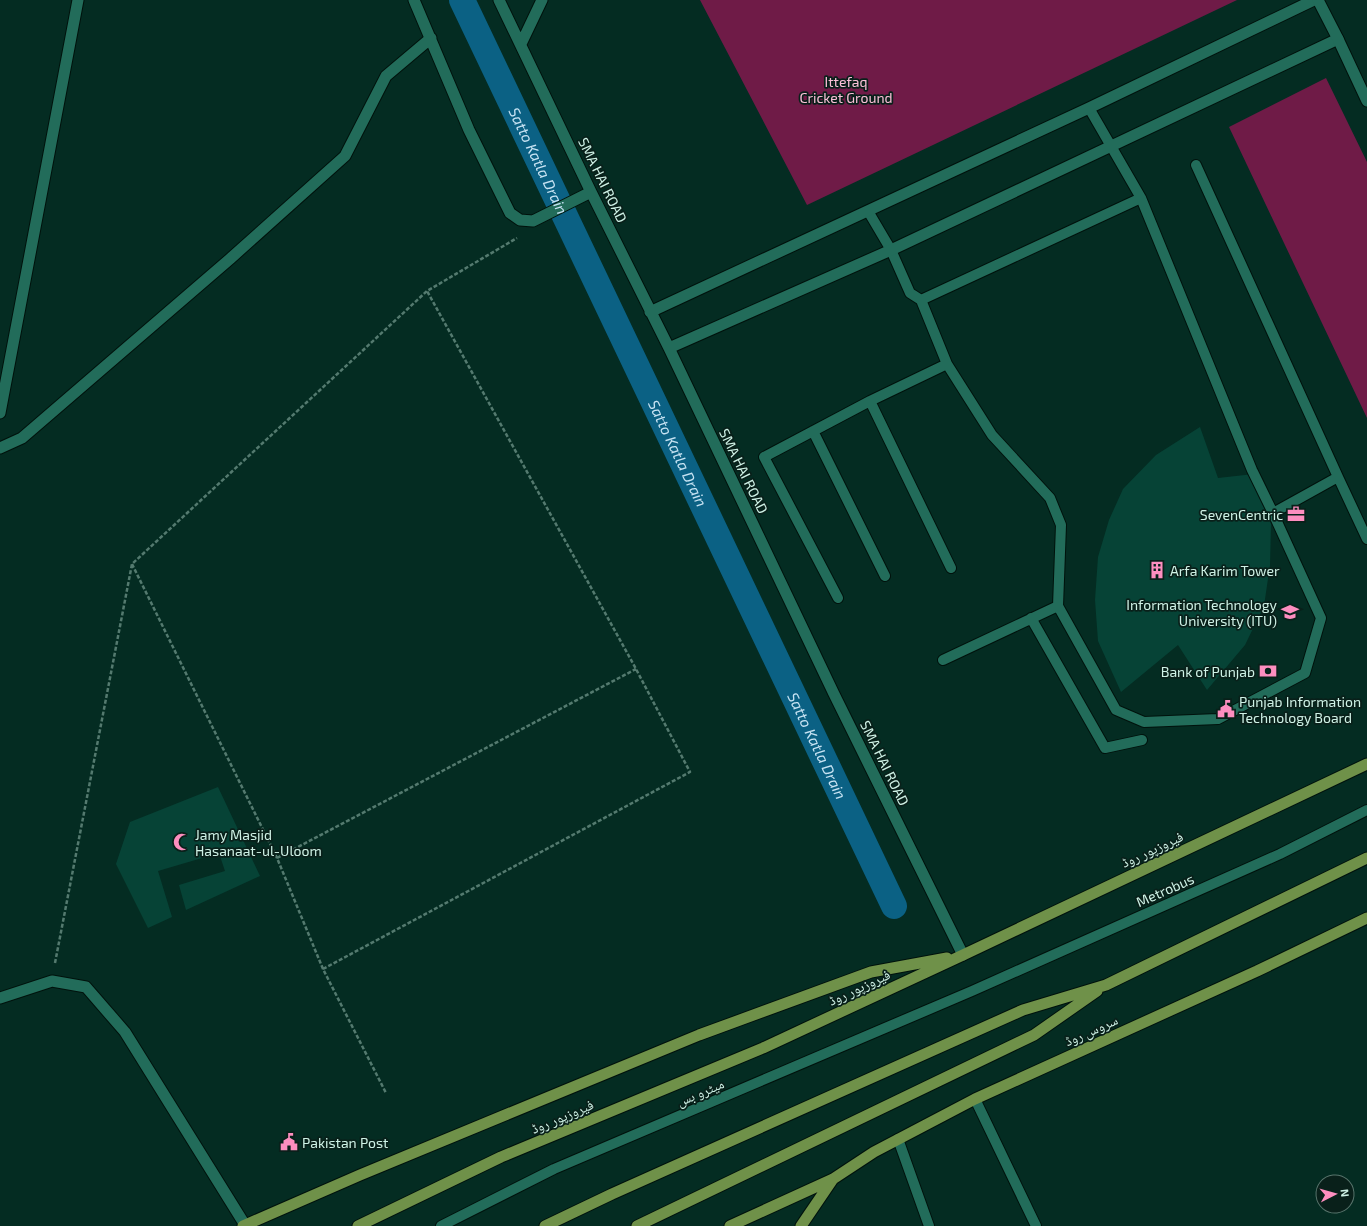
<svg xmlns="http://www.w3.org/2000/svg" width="1367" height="1226" viewBox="0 0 1367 1226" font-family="'Exo 2','Noto Naskh Arabic',sans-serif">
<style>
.green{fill:#6f1b47}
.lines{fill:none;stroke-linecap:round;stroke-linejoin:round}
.canal{stroke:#0b6184;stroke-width:26}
.building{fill:#064336}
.service-casing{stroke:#00120c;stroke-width:12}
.minor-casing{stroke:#00120c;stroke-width:13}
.tertiary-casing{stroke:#00120c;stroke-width:13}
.primary-casing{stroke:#00120c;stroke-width:13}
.path{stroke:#547a6f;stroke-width:2.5;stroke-dasharray:4 2;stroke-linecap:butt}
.service{stroke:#226c5a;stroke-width:10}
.minor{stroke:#226c5a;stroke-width:11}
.tertiary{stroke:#226c5a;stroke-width:11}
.primary{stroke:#6f9149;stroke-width:11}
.labels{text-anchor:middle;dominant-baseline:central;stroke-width:3.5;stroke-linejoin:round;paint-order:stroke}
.park-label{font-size:14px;fill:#fbc0d8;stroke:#09201a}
.street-label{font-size:14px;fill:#cff2e6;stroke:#09201a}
.poi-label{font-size:14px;fill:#cff2e6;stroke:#09201a;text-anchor:start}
.water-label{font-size:15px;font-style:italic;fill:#c7e3f3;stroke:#09201a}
</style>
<rect width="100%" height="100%" fill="#042c22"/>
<path class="green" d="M700 0H1237L807 205Z
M1326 78 1367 162V418L1229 127Z"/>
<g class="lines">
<path class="canal" id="s1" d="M462 0 894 906"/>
</g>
<path class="building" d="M1200 427 1218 478 1254 474 1271 524 1270 565 1264 606 1245 645 1207 690 1178 645 1121 692 1098 641 1095 600 1098 557 1109 520 1123 489 1156 455Z
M218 787 260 876 186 910 179 885 225 871 219 853 158 871 172 917 148 928 116 864 130 822Z"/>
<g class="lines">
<g class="service-casing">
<path id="service" d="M1196 165 1338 477 1273 513
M868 211 891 250 910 293 921 300
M947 364 992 435 1050 498 1061 525 1058 606
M870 401 951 568
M813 431 885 576
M1338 477 1367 539
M838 598 764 457 870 401 947 364 921 300 1141 198
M1031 618 1105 748 1142 740
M943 660 1058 606 1116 710 1144 722 1218 719 1305 673 1321 618 1273 513 1252 470 1141 198 1089 108
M975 1099 1036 1226
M898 1139 929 1226
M441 1226 554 1169 972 991 1280 854 1367 810"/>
</g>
<g class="minor-casing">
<path id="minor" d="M414 0 469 130 510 213 520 220 533 221 591 192
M499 0 591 192 669 348 834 694 963 955
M521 44 542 0
M650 312 1089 108 1314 0
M669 348 891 250 1338 39
M0 413 78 0
M0 448 22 438 231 258 345 156 386 76 431 38
M0 998 52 981 86 987 125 1032 245 1225"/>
</g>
<g class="tertiary-casing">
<path id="tertiary" d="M1318 0 1338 39 1367 101"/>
</g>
<g class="primary-casing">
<path id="primary" d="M243 1226 360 1175 699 1035 871 972 947 958
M358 1226 501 1157 763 1048 963 955 1367 764
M545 1226 612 1194 1023 1010 1106 985 1367 858
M637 1226 1034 1035 1097 991
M730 1226 833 1179 874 1152 975 1099 1257 971 1367 918
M801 1226 833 1179"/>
</g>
<path class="path" d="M132 564 277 858 323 969 386 1093
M277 858 636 669
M55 963 132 564 427 291 517 238
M323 969 690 772 636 669 427 291"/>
<use href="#service" class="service"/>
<use href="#minor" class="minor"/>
<use href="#tertiary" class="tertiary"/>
<use href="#primary" class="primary"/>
</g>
<defs>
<g id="office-bare" transform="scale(1.38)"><path d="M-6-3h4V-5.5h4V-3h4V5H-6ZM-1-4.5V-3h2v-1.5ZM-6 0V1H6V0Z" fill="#fd8ebf" stroke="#09201a" stroke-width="2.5" paint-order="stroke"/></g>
<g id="building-bare" transform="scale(1.38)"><path d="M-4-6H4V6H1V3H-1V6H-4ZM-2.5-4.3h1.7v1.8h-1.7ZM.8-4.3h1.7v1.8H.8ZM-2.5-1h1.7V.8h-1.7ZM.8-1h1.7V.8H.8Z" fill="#fd8ebf" stroke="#09201a" stroke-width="2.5" paint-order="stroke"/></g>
<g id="university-bare" transform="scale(1.38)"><path d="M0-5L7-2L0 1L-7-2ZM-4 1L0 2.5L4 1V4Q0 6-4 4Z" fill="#fd8ebf" stroke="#09201a" stroke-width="2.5" paint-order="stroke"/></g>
<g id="bank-bare" transform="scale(1.38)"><path d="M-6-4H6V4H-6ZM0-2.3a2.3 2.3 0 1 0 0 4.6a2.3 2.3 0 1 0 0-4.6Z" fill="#fd8ebf" stroke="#09201a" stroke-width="2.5" paint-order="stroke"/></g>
<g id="civic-bare" transform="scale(1.38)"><path d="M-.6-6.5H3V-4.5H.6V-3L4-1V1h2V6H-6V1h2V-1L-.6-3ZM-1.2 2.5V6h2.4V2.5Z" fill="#fd8ebf" stroke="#09201a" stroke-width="2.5" paint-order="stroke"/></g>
<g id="mosque-bare" transform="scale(1.38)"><path d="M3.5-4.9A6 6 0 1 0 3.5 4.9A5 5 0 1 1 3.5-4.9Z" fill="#fd8ebf" stroke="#09201a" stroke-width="2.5" paint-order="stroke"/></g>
</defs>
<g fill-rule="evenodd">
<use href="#office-bare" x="1296" y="514"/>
<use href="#building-bare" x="1157" y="570"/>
<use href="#university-bare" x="1290" y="612"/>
<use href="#bank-bare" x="1268" y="671"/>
<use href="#civic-bare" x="1226" y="709"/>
<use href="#mosque-bare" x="182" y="842"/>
<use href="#civic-bare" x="289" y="1142"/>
</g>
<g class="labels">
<g class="park-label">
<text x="846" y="81">Ittefaq<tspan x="846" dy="16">Cricket Ground</tspan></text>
</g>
<g class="street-label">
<text transform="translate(603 180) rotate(64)">SMA HAI ROAD</text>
<text transform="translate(744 471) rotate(64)">SMA HAI ROAD</text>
<text transform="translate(885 763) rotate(64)">SMA HAI ROAD</text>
<text transform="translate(1152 849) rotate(-25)">فیروزپور روڈ</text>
<text transform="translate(1165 890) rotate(-24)">Metrobus</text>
<text transform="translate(859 987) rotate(-25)">فیروزپور روڈ</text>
<text transform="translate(1091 1030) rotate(-24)">سروس روڈ</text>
<text transform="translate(700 1092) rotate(-23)">میٹرو بس</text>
<text transform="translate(562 1116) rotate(-23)">فیروزپور روڈ</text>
</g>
<g class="poi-label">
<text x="1283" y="514" text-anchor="end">SevenCentric</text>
<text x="1170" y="570">Arfa Karim Tower</text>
<text x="1277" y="604" text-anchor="end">Information Technology<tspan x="1277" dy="16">University (ITU)</tspan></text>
<text x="1255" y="671" text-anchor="end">Bank of Punjab</text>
<text x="1239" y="701">Punjab Information<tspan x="1239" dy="16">Technology Board</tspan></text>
<text x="195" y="834">Jamy Masjid<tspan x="195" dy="16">Hasanaat-ul-Uloom</tspan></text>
<text x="302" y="1142">Pakistan Post</text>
</g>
<g class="water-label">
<text stroke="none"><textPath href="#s1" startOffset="178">Satto Katla Drain</textPath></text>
<text stroke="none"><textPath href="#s1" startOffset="502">Satto Katla Drain</textPath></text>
<text stroke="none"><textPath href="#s1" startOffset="826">Satto Katla Drain</textPath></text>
</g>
</g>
<g transform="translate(1335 1194) rotate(84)"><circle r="19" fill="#09201a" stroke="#58746c"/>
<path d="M0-3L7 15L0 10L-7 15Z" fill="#fd8ebf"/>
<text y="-6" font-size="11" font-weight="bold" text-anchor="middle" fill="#cff2e6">N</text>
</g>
</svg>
